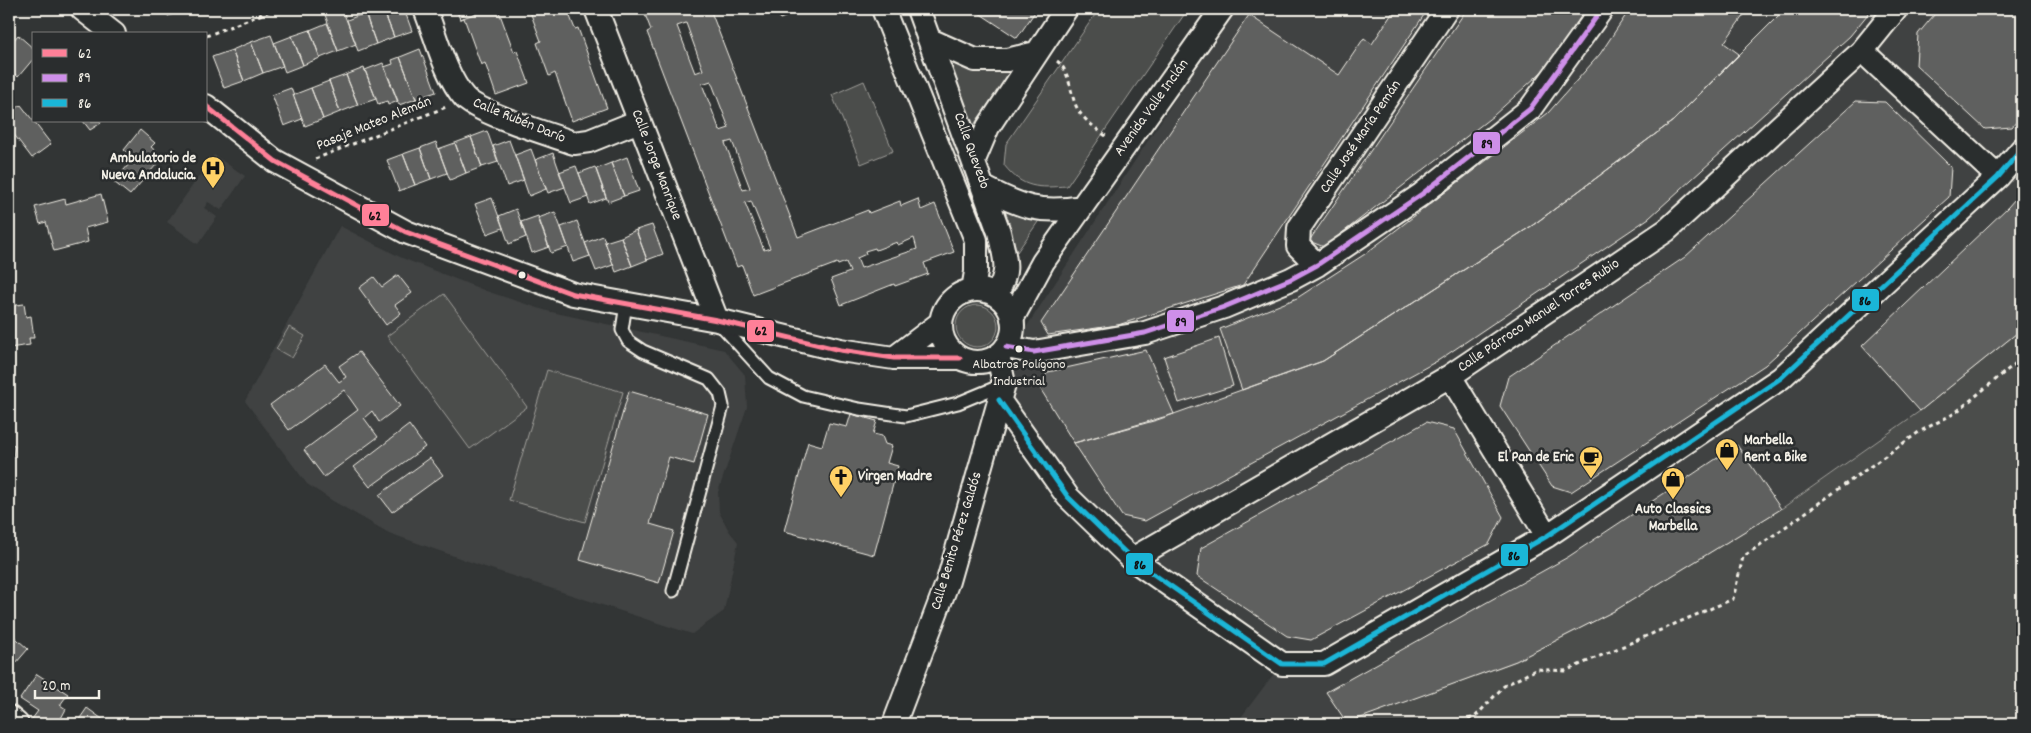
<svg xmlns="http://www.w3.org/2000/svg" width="2031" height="733" viewBox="0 0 2031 733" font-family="Dekko,sans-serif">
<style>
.built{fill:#404242}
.green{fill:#4b4d4c;stroke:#a09f9a}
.building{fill:#5f605f;stroke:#f4f1e8;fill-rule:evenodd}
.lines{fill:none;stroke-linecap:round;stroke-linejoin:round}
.service-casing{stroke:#f4f1e8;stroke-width:15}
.minor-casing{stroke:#f4f1e8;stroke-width:26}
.path{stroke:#f4f1e8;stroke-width:3;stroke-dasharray:4 4;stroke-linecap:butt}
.service{stroke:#2a2d2e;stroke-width:11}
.minor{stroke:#2a2d2e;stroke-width:22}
.bus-1-casing{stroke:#2a2d2e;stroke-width:9}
.bus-2-casing{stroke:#2a2d2e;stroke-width:9}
.bus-3-casing{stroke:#2a2d2e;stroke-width:9}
.bus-1{stroke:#ff8098;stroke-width:5}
.bus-2{stroke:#ce8fe9;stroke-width:5}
.bus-3{stroke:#1ab6d8;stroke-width:5}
.bus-dot{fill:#f4f1e8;stroke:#2a2d2e;stroke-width:2}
.labels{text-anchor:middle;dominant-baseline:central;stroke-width:5;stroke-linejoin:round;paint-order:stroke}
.bus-label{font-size:14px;fill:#f4f1e8;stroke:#2a2d2e}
.street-label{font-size:15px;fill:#f4f1e8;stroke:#2a2d2e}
.poi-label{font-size:15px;font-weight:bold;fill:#f4f1e8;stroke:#2a2d2e;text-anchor:end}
.line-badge{stroke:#2a2d2e;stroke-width:2}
.pale-badge-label{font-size:14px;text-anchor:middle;font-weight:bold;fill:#111}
</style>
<rect width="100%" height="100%" fill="#323535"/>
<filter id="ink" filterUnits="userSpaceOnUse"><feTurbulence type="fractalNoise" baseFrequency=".02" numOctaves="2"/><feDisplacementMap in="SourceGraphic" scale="10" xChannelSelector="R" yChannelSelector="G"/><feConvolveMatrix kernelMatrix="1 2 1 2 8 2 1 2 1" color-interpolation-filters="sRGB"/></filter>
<g filter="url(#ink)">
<path class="built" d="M1234 9H2022V329L1920 411 1781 509 1616 610 1516 661 1342 724H1236L1284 660 1130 548 1072 495 1010 400 1016 343Z
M214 155 245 176 221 210 208 202 204 208 217 217 198 244 167 222Z
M340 226 402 258 486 291 547 311 724 350 745 375 747 407 718 492 719 512 729 531 738 542 724 611 692 634 482 566 389 533 333 501 307 484 245 401Z"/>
<path class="green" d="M1099 9H1188L1067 186C1038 188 1023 189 1004 165L1006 144Z
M949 61C973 73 986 74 1013 69L973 126Z
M864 81 893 151 861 164 832 95Z
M1004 206 1040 219 1017 252Z
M444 294 527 407 470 449 387 336Z
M956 326a21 21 0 1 1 42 0a21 21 0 1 1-42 0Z
M289 327 305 336 292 358 276 349Z
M2022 329V724H1342L1516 661 1616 610 1781 509 1920 411Z
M547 370 623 392 585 522 509 500Z"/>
<path class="building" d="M165 9H186V10L168 16Z
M333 9H342L356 44 338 51 324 12Z
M377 9H383L394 37 376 44 365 13Z
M383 9H404L412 31 394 37Z
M456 9H498L514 52 517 51 529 83 496 95 485 63 481 65 464 18 460 19Z
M456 9H488L460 19Z
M529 9H567L575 29 578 28 607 108 572 121 555 73 549 76 537 43 541 41Z
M643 9H710L798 237 868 210 869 213 900 201 901 206 918 199 921 210 935 204 954 252 924 263 928 274 895 286 894 284 841 305 831 279 850 272 846 262 838 265 837 263 753 295 742 265 737 267 647 32 651 30ZM686 23 703 70 695 73 677 26ZM711 81 729 128 720 131 702 84ZM732 141 750 188 743 190 725 143ZM751 201 770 248 764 250 745 203ZM914 238 917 249 861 268 857 258 866 254 865 251 875 248 876 250 897 242 898 245Z
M776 9H805L780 19Z
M973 9H1037L1017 38Z
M1395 9H1428L1243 285 1118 325 1048 335 1041 323 1249 15 1339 75 1364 38 1372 44Z
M1467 9H1586L1547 67 1493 116 1324 247 1309 241Z
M1630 9H1748L1724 43 1739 54 1673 121 1533 225 1323 361 1242 390 1220 329 1297 298 1365 254 1548 113 1600 54Z
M1785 9H1872L1850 36 1649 218 1439 360 1145 521 1122 516 1074 443 1157 420 1323 361 1533 225 1673 121Z
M1939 9H2022V115L2012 127 1985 129 1916 65 1918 34Z
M365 13 376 44 358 51 347 20Z
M327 23 338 51 320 58 310 30Z
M310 30 320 58 303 65 292 36Z
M18 35 34 49V58L18 77 15 74 9 81V37L13 41Z
M271 35 283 66 263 73 251 42Z
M292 36 303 65 285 72 274 43Z
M251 42 263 73 244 81 232 50Z
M420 49 436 92 416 99 400 57Z
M232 50 244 81 224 88 212 57Z
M400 57 416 99 399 105 384 67 393 64 392 60Z
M383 63 398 101 388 105 387 101 378 104 365 70Z
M364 68 376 99 358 105 346 75Z
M346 75 358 105 340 112 329 81Z
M329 81 340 112 323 119 311 88Z
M291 88 302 119 284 126 272 95Z
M311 88 323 119 305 126 293 95Z
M1856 101 1885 102 1951 167 1949 197 1765 365 1571 492 1552 486 1500 406 1508 377 1685 257Z
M21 105 51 144 32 158 9 128V114Z
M83 121H100L101 123 90 130Z
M140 130 155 143 151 147 163 157 130 195 114 182 134 158 124 150Z
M487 131 498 162 482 167 471 137Z
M471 137 482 167 466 173 455 143Z
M509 140 524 180 507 186 493 146Z
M436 142 447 173 431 179 420 148Z
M455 143 466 173 450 180 438 149Z
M420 148 431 179 415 185 403 154Z
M531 149 546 189 529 196 515 155Z
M553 153 565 187 548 193 535 160Z
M403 154 415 185 399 191 387 160Z
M627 157 639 191 624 196 611 163Z
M611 163 624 196 608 202 596 169Z
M576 166 588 197 571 203 559 172Z
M595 167 606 198 590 204 579 173Z
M2022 191V329L1920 411 1862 346 2008 207Z
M101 194 108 222 85 228 88 242 54 251 46 222 40 224 35 207 65 199 66 204Z
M492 198 503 228 487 234 475 204Z
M516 209 526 237 509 244 499 216Z
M555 212 568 247 551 253 538 218Z
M538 216 549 247 532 253 521 222Z
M577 221 590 256 573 262 561 227Z
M652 225 663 254 647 260 636 230Z
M636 230 647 260 632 266 621 237Z
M603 236 613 265 596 271 585 243Z
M621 237 632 266 616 272 605 242Z
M398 275 412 293 395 305 401 313 386 325 359 288 374 277 382 287Z
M24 304 26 317 31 316 34 338H29L30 345 9 348V306Z
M1219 338 1233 386 1179 403 1164 357Z
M1146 350 1174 414 1074 443 1038 385 1048 372Z
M359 352 400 406 379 422 372 411 364 418 378 437 324 477 304 450 358 410 344 390 289 430 270 405 325 364 339 382 346 377 339 366Z
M9 377H11L13 382 9 414Z
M629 391 708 414 694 464 669 457 650 524 674 531 659 583 580 560Z
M851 414 877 421 873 434 882 436 885 444 892 446 887 463 898 466 874 555 784 531 808 442 822 446 829 423 847 427Z
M1426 422 1454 429 1503 517 1489 544 1311 640 1287 636 1197 576 1201 548Z
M409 425 425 447 370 487 354 467Z
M9 444 15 445 9 481Z
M1737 445 1781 509 1616 610 1516 661 1347 723 1326 692 1568 557Z
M430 458 443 475 392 512 379 495Z
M9 578 13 596 9 597Z
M9 632 28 649 9 671Z
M37 674 68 694 60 705 66 709 58 724H38L32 719 38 711 20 699Z
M87 708 109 724H76Z"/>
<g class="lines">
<g class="service-casing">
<path id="service" d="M626 304 622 330 628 341 643 351 709 379 720 393 723 406 673 591
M719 323 769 378 803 396 859 409 906 416 958 403 1004 384"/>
</g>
<g class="minor-casing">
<path id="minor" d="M82 9 114 34
M425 9C436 36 445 75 464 97 477 113 552 135 574 143L589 141 639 121
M596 9 717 320
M883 9 976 240V272L973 290
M918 9 999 232C1005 260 1011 269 996 295
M930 40 975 60H1007L1036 53
M1862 51 1998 177
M206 106 275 161 406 232 573 294 717 320 840 350 894 358H960
M974 160 988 127 1066 9
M985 188C1021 207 1040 214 1082 207
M1317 265 1298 246 1299 228 1447 9
M941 326a36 36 0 1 1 72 0a36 36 0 1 1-72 0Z
M1012 319 1043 262 1222 9
M1006 347 1034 352 1145 333 1224 307 1291 279 1317 265 1422 194 1530 109 1602 9
M894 358 940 323
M1450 376 1547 536
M999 400 1068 497 1132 559 1282 664H1324L1547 536 1781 378 1998 177 2022 149
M1132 559 1450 376 1667 230 1862 51 1896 9
M9 717 17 724
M894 724 948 581 1004 384 998 355"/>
</g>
<path class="path" d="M206 36 275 9
M1057 61C1072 72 1069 98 1080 113 1087 122 1098 130 1107 137
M315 159 446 107
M1453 724 1475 717 1504 686 1537 669 1565 671 1733 599 1743 557 1919 432 1955 413 2022 358"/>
<use href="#service" class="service"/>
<use href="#minor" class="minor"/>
<g class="bus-1-casing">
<path id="bus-1" d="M206 106 275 161 406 232 573 294 717 320 840 350 894 358H960"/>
</g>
<g class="bus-2-casing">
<path id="bus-2" d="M1006 347 1034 352 1145 333 1224 307 1291 279 1317 265 1422 194 1530 109 1602 9"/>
</g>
<g class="bus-3-casing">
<path id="bus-3" d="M999 400 1068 497 1132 559 1282 664H1324L1547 536 1781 378 1998 177 2022 149"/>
</g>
<use href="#bus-1" class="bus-1"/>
<use href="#bus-2" class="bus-2"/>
<use href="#bus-3" class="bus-3"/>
</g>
</g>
<defs>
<g id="hospital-pin" transform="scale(1.25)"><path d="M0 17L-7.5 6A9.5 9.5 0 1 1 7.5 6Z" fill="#ffd166" stroke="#2a2d2e"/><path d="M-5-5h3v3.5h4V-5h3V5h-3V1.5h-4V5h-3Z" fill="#111"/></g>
<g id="shop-pin" transform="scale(1.25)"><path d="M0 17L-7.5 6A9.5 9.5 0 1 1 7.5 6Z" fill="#ffd166" stroke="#2a2d2e"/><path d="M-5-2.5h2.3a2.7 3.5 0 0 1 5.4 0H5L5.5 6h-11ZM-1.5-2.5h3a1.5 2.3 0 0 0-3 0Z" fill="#111"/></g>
<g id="cafe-pin" transform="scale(1.25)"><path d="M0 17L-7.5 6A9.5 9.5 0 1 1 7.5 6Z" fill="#ffd166" stroke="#2a2d2e"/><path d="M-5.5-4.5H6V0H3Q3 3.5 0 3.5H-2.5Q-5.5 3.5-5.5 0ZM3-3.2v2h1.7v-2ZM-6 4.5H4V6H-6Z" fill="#111"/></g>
<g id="church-pin" transform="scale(1.25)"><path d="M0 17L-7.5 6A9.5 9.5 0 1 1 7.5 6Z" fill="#ffd166" stroke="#2a2d2e"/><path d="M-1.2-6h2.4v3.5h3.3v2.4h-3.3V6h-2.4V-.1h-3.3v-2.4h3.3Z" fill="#111"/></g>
</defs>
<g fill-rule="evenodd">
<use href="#hospital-pin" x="213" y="168"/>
<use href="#shop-pin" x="1727" y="450"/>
<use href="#cafe-pin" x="1591" y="458"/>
<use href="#church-pin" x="841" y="477"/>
<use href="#shop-pin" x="1673" y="479"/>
</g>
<g class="bus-dot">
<circle cx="522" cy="275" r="4.5"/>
<circle cx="1019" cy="349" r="4.5"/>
</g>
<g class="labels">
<g class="bus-label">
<text x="1019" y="365">Albatros Polígono<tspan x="1019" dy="17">Industrial</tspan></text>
</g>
<g class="street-label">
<text transform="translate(1152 108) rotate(-54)">Avenida Valle Inclán</text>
<text transform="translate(519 121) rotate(22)">Calle Rubén Darío</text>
<text transform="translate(374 124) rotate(-22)">Pasaje Mateo Alemán</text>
<text transform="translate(1361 137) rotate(-56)">Calle José María Pemán</text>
<text transform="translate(971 151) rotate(70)">Calle Quevedo</text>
<text transform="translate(656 165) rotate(69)">Calle Jorge Manrique</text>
<text transform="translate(1539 316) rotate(-34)">Calle Párroco Manuel Torres Rubio</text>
<text transform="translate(957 541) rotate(-73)">Calle Benito Pérez Galdós</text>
</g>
<g class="poi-label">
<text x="196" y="159">Ambulatorio de<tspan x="196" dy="17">Nueva Andalucia.</tspan></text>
<text x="1744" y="441" text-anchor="start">Marbella<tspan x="1744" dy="17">Rent a Bike</tspan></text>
<text x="1574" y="458">El Pan de Eric</text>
<text x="858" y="477" text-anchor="start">Virgen Madre</text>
<text x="1673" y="510" text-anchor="middle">Auto Classics<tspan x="1673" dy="17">Marbella</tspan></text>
</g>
</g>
<g class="line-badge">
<rect x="1472" y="131" width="29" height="24" rx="5" fill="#ce8fe9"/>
<rect x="361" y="203" width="29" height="24" rx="5" fill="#ff8098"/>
<rect x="1851" y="288" width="29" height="24" rx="5" fill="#1ab6d8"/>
<rect x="1166" y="309" width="29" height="24" rx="5" fill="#ce8fe9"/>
<rect x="746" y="319" width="29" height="24" rx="5" fill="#ff8098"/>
<rect x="1500" y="543" width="29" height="24" rx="5" fill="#1ab6d8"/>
<rect x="1125" y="552" width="29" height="24" rx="5" fill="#1ab6d8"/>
</g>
<g class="pale-badge-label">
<text x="1487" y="148">89</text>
<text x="375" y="220">62</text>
<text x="1865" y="305">86</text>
<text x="1181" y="326">89</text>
<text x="761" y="335">62</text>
<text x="1514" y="560">86</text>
<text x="1140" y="569">86</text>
</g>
<rect width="2031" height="733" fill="none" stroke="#2a2d2e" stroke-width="30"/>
<rect x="15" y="15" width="2001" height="703" fill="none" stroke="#f4f1e8" stroke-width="2" filter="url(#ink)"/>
<rect x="32" y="32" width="175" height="90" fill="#2a2d2e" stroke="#7b7b78"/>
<rect x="42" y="49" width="25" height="8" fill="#ff8098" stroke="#7b7b78"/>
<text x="78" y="58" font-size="15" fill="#f4f1e8">62</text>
<rect x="42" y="74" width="25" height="8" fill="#ce8fe9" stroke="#7b7b78"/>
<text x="78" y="82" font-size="15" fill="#f4f1e8">89</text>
<rect x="42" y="99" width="25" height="8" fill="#1ab6d8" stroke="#7b7b78"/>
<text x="78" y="108" font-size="15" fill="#f4f1e8">86</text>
<path d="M35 690v8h64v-8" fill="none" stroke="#f4f1e8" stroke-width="2.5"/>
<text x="42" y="690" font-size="15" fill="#f4f1e8" stroke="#2a2d2e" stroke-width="4" paint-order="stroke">20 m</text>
</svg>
